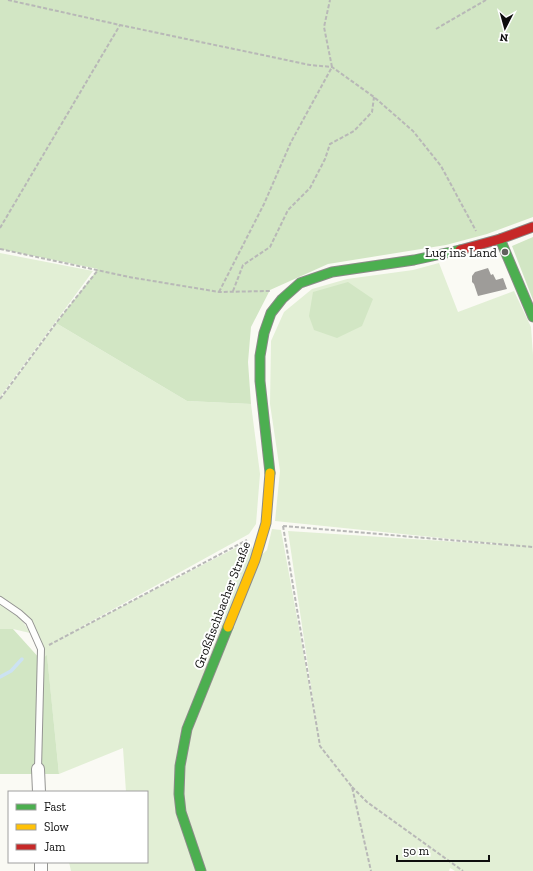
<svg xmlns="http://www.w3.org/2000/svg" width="533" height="871" viewBox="0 0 533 871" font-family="'Zilla Slab',serif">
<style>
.green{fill:#e2efd5}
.forest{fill:#d2e6c4}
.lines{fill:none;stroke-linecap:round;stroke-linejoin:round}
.stream{stroke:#cce2f2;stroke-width:3.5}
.building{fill:#9e9c99}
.lane-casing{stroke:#949492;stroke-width:8}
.street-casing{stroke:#949492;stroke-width:14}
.fast-casing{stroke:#8b8b88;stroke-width:11}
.slow-casing{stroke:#8b8b88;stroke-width:11}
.jam-casing{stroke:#8b8b88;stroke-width:11}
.path{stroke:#b8b8b7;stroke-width:2;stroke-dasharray:4 2;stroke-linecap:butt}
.lane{stroke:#fefefd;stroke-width:6}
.street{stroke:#fefefd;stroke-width:12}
.fast{stroke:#4caf50;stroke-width:9}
.slow{stroke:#ffc107;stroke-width:9}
.jam{stroke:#c62828;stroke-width:9}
.poi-dot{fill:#61615e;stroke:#fff;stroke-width:1.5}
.labels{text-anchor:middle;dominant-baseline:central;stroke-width:4;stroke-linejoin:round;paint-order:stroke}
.poi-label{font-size:13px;fill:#0e0e0e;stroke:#fff;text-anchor:end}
.street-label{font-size:13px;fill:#0e0e0e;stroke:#fff}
</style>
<rect width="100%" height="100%" fill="#fafaf4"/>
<path class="green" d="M0 253 93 271 0 397Z
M439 263 458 312 514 291 531 327 533 355V871H455L450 868 449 871H71L69 862H147V792H126L123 748 59 774 47 656 41 661V649L29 622 0 600V399L56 323 187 401 251 404 260 474 256 524 249 534 61 638 243 544 251 545 256 560 267 550 272 529 281 530 317 727 288 531 520 546 275 521 280 471 270 404 271 341 284 312 312 289 347 279 413 270Z
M0 604C13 612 23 619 30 633L13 629H0Z"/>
<path class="forest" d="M0 0H533V217L487 234 446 245 328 264 270 290 251 327 248 362 251 404 187 401 56 323 98 269 0 249Z
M533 237V300L512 246Z
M348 282 373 299 362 326 337 338 314 330 309 316 313 292Z
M0 629H13L41 660 47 655 59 774H0Z"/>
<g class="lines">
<path class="stream" d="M0 677 11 671 22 659"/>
</g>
<path class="building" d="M488 268 491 275 493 274 496 280 503 278 507 289 478 296 474 284 472 282V276L475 272Z"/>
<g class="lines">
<g class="lane-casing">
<path id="lane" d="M0 600 19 613 29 622 41 649 38 769"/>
</g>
<g class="street-casing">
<path id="street" d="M38 769 39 792
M41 862V871"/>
</g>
<g class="fast-casing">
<path id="fast" d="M500 239 533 317
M270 473 260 381V356L264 333 271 313 282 299 300 283 332 272 414 260 460 250
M201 871 181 812 179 794 180 766 187 729 228 627"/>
</g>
<g class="slow-casing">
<path id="slow" d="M228 627 255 560 266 523 270 473"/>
</g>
<g class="jam-casing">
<path id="jam" d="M460 250 500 239 533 227"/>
</g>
<path class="path" d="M8 0 120 25 310 65 332 67 374 97 413 131 441 166 476 231
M436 29 486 0
M0 228 120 25
M0 249 129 277 219 292 270 291
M233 291 243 265 270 247 288 210 310 188 325 159 330 144 354 131 372 112 374 97
M219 292 264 204 291 142 332 67 324 27 330 0
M0 399 56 323 98 270
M283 526 320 746 352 787 371 871
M283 526 533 547
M49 645 247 540
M352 787 367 802 463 871"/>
<use href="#lane" class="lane"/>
<use href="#street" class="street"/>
<use href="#fast" class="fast"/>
<use href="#slow" class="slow"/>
<use href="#jam" class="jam"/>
</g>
<circle class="poi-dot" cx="505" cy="252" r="4"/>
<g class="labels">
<g class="poi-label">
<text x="497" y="252">Lug ins Land</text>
</g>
<g class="street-label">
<text transform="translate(222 605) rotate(-69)">Großfischbacher Straße</text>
</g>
</g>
<rect x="8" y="791" width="140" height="72" fill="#ffffff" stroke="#9f9f9f"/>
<rect x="16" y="804" width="20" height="6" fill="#4caf50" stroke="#9f9f9f"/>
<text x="44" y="811" font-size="12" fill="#0e0e0e">Fast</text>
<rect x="16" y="824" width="20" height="6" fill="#ffc107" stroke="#9f9f9f"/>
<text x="44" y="831" font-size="12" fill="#0e0e0e">Slow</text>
<rect x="16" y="844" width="20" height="6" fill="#c62828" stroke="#9f9f9f"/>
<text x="44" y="851" font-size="12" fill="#0e0e0e">Jam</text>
<g transform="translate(505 28) rotate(186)" stroke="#ffffff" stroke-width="3" paint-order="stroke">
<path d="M0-3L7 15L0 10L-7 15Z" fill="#0e0e0e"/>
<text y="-6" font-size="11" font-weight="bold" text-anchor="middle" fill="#0e0e0e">N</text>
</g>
<path d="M397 855v6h92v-6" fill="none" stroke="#0e0e0e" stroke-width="2"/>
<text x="403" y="855" font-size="12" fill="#0e0e0e" stroke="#ffffff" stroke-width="3" paint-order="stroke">50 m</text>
</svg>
